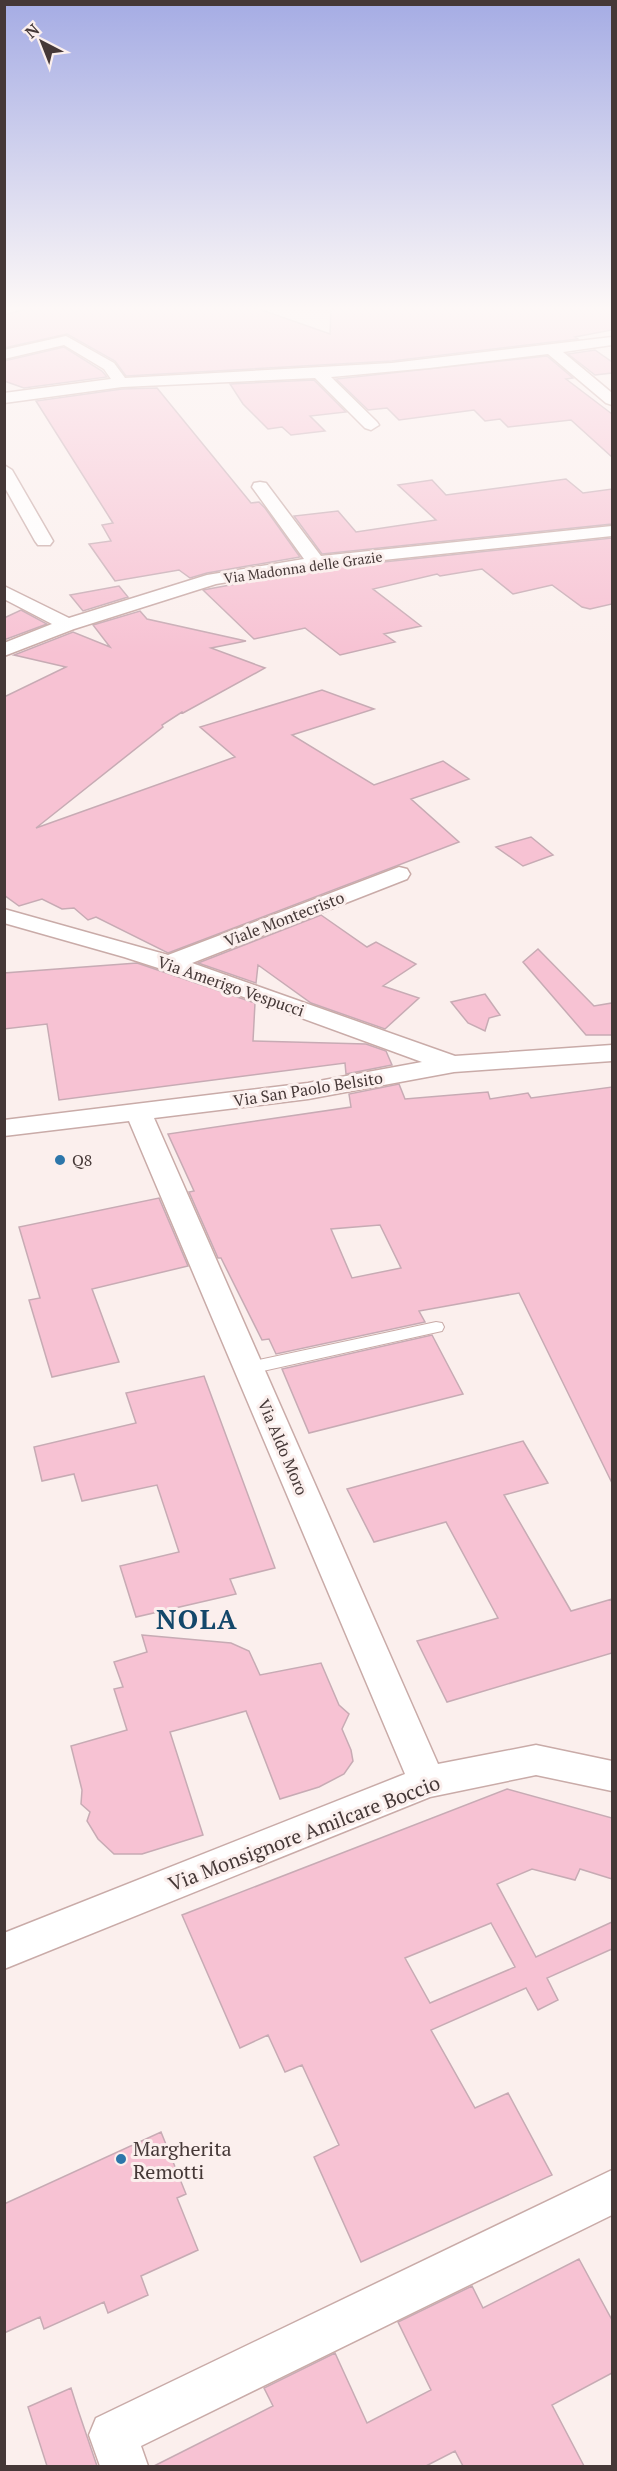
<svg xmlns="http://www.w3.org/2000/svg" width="617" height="2471" viewBox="0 0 617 2471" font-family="'PT Serif',serif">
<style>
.building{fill:#f7c2d3;stroke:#c7abb4;stroke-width:1.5;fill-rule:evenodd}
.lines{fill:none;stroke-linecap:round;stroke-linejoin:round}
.service-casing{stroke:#c9aba8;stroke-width:2}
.minor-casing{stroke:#c9aba8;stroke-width:3}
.service{fill:#fff;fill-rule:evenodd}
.minor{fill:#fff;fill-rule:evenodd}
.poi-dot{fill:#2c76aa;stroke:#fbefed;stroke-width:2}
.labels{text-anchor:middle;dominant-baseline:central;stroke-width:6;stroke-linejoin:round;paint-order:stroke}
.far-street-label{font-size:14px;fill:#453837;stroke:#fbefed}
.street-label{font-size:16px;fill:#453837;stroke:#fbefed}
.poi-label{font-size:16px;fill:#453837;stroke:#fbefed;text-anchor:start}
.near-street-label{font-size:20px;fill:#453837;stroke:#fbefed}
.near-poi-label{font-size:20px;fill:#453837;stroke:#fbefed;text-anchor:start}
.near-district-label{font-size:27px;font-weight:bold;letter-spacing:1.5px;fill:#13476a;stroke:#fbefed}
</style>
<rect width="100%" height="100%" fill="#fbefed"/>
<path class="building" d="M26 309H259L330 334 331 309H612V330L575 337 578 339 392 361 126 376 115 361 67 334 4 348V315Z
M64 347 102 371 107 377 24 388 4 381V361Z
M595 350 612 362V373L595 375 568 354Z
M547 356 573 378 566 379 612 414V457L571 420 508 427 500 419 485 421 474 410 399 420 387 408 368 410 336 379Z
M314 380 346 412 310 416 325 431 291 435 282 427 268 429 243 404 230 384Z
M157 388 251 503 259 502 265 508 300 557 207 573 190 578 179 570 115 581 89 544 111 541 102 525 113 523 36 401 122 389Z
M566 479 583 493 612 489V524L322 554 294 516 338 511 356 532 436 520 398 485 432 480 446 495Z
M612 538V604L590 609 582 607 552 585 513 594 482 569 440 576 437 574 373 589 421 626 384 634 395 642 340 655 305 628 254 639 203 590 316 569Z
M119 586 128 597 83 611 70 595Z
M21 610 47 624 4 640V618Z
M140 611 147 619 246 641 211 648 265 668 183 713 182 712 162 725 163 727 36 828 235 757 200 727 322 690 374 709 292 735 374 785 443 761 469 779 411 799 459 842 168 953 96 917 88 920 74 908 62 909 42 899 19 906 4 895V697L66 667 14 655 73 632 110 647 93 625Z
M531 837 553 855 523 866 496 847Z
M321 915 367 947 376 942 416 964 383 986 419 998 385 1029 311 1003 258 965 256 983 198 963Z
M538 949 594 1006 612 1003V1035H586L523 962Z
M137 963 255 1003 253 1041 366 1044 386 1051 392 1065 346 1074 345 1063 59 1100 47 1024 4 1029V973Z
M485 994 500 1015 489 1018 485 1031 468 1023 451 1002Z
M399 1084 405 1099 488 1092 490 1099 528 1093 531 1098 612 1087V1483L519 1293 419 1311 425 1322 276 1354 269 1339 262 1340 221 1258H218L189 1192 194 1191 168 1134 351 1107 349 1094ZM380 1225 401 1268 352 1278 331 1229Z
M159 1198 188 1266 92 1289 119 1362 52 1377 29 1300 40 1298 19 1227Z
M432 1335 463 1394 309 1433 282 1369Z
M204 1376 275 1568 230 1579 236 1594 136 1617 120 1566 179 1552 157 1485 82 1501 74 1474 42 1481 34 1447 136 1423 126 1393Z
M523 1441 548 1483 504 1495 571 1611 612 1599V1653L447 1702 417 1641 498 1618 446 1522 374 1542 347 1489Z
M142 1635 231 1643 249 1651 260 1675 321 1663 339 1705 349 1714 342 1729 351 1750 353 1761 344 1774 319 1787 280 1799 246 1711 170 1732 203 1835 142 1854H114L98 1839 87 1821 90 1812 81 1804 82 1790 71 1746 127 1730 114 1689 123 1687 114 1662 147 1652Z
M507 1789 612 1818V1879L580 1869 575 1880 532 1869 497 1884 536 1957 612 1922V1949L547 1978 558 2000 538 2010 526 1988 431 2030 475 2108 508 2093 552 2175 361 2262 314 2157 339 2145 302 2065 285 2072 268 2035 240 2048 182 1915ZM491 1923 515 1967 430 2003 405 1958Z
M161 2132 186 2194 177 2198 198 2250 141 2276 148 2295 108 2313 104 2302 44 2329 40 2317 4 2333V2204Z
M579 2259 612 2320V2373L552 2405 584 2466H463L455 2451 426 2466H154L273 2406 264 2388 335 2353 367 2423 431 2390 398 2322 472 2286 483 2308Z
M71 2388 78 2410 97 2466H47L28 2407Z"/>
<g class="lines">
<g class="service-casing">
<path id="service" d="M436 1322 442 1323 444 1327 442 1331 249 1374 243 1372 241 1368 243 1364 249 1362Z"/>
</g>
<g class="minor-casing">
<path id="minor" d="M66 336 114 363 125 378 392 363 612 337V345L563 352 612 393V405L606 403 548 354 429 368 331 377 377 422 379 425 371 430 365 428 315 378 122 387 4 403V393L111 379 104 369 64 345 4 359V350Z
M4 465 12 470 53 541 50 545H38L35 541 4 486Z
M260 482 266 483 321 556 612 526V536L316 567 216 584 74 629 4 656V643L52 624 4 599V586L69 618 207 575 304 559 252 487 254 483Z
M399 867 407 869 410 874 407 879 192 963 455 1056 612 1045V1061L454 1072 308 1099 154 1118 438 1764 536 1745 612 1761V1791L536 1775 430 1797 4 1969V1933L405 1774 129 1121 4 1136V1120L308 1083 422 1062 211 985 124 957 4 923V909L168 955Z
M612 2170V2215L141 2446 148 2466H100L89 2435 96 2418Z"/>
</g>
<use href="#service" class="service"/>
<use href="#minor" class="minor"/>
</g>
<linearGradient id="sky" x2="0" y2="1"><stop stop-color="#a5ace4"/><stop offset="0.47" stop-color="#fdf8f7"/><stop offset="1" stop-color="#fdf8f7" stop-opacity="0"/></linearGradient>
<rect width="617" height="655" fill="url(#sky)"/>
<g class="poi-dot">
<circle cx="60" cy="1160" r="6"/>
<circle cx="121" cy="2159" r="6"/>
</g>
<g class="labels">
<g class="far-street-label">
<text transform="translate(303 567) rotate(-8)">Via Madonna delle Grazie</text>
</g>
<g class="street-label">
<text transform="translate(284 919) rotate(-21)">Viale Montecristo</text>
<text transform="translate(231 986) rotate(19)">Via Amerigo Vespucci</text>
<text transform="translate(308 1089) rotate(-9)">Via San Paolo Belsito</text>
<text transform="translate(283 1447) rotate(67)">Via Aldo Moro</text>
</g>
<g class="poi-label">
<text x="72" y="1160">Q8</text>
</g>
<g class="near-street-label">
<text transform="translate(304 1833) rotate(-21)">Via Monsignore Amilcare Boccio</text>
</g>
<g class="near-poi-label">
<text x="133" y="2148">Margherita<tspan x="133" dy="23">Remotti</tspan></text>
</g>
<g class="near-district-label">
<text x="197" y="1619">NOLA</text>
</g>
</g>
<rect width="617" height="2471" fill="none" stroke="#453837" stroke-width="12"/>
<g transform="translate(42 42) rotate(318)" stroke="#fbefed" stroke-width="4.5" paint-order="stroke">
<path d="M0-4.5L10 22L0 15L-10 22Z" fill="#453837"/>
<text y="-9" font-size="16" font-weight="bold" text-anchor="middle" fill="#453837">N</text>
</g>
</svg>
